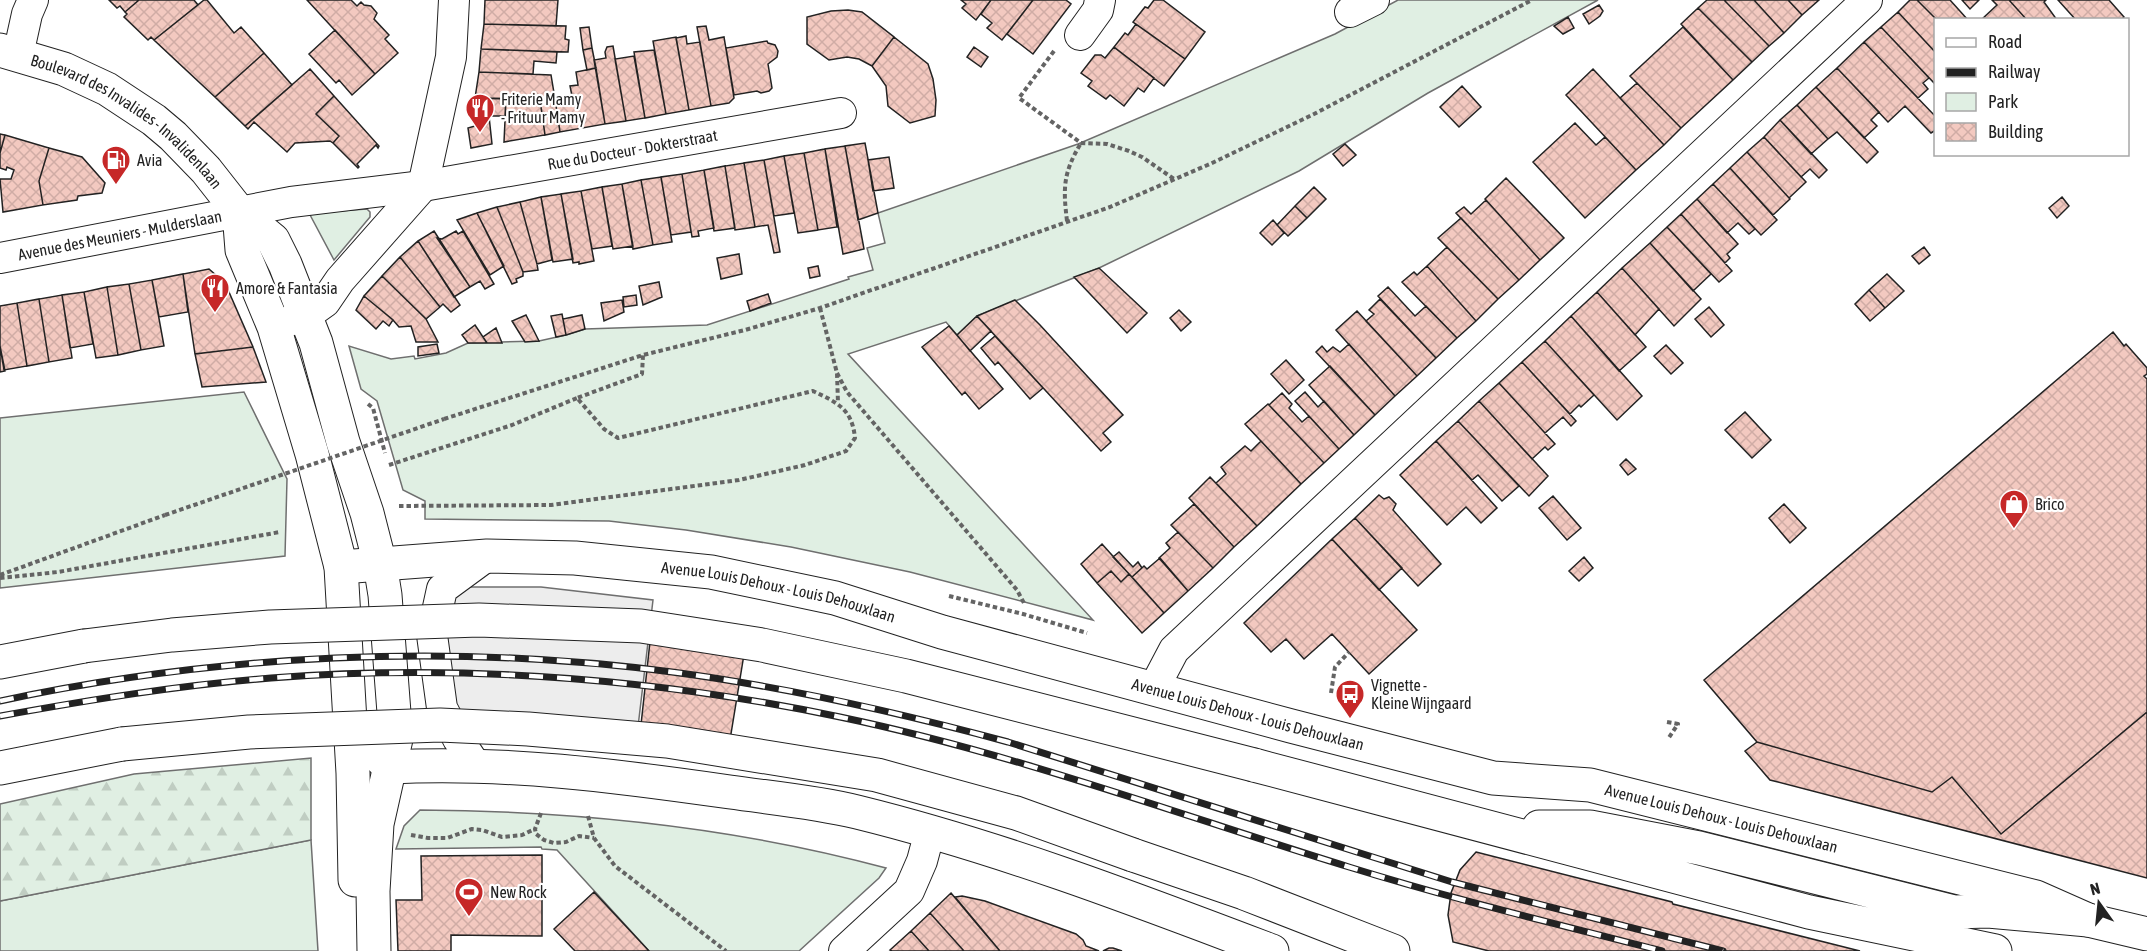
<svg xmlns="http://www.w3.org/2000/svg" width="2147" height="951" viewBox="0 0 2147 951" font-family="'Asap Condensed',sans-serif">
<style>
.green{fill:#e0efe3;stroke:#6f6f6f;stroke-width:1.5}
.forest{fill:url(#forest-firs);stroke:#6f6f6f;stroke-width:1.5}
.parking{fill:#ededed;stroke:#6f6f6f;stroke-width:1.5}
.building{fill:url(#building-cross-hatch);stroke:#222;stroke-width:1.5}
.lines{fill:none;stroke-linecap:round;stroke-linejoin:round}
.street-casing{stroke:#222;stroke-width:32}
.secondary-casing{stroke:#222;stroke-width:35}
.highway-casing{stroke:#222;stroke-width:35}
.path{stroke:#646464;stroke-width:4;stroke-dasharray:4.5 3;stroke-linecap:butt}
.street{stroke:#fff;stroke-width:30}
.secondary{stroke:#fff;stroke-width:33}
.highway{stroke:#fff;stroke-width:33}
.rail-casing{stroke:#222;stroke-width:7}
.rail{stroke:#fff;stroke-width:4.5;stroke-dasharray:14;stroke-linecap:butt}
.highway-bridge-casing{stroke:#222;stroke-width:35;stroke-linecap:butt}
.path-bridge{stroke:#646464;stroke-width:4;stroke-dasharray:4.5 3;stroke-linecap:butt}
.highway-bridge{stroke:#fff;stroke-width:33}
.labels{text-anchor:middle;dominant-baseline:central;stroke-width:4.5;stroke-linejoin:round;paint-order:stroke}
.poi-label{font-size:16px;fill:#222;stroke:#fff;text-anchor:start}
.street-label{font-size:16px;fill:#222;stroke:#fff}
</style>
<defs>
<pattern id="forest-firs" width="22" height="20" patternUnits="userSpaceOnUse" patternTransform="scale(1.5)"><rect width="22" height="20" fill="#e0efe3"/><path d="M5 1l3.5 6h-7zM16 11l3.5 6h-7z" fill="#c0cdc2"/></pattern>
<pattern id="building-cross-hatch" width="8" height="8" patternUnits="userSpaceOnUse" patternTransform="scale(1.5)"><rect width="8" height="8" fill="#f3c9c0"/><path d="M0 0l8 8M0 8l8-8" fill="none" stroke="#d0aca5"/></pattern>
</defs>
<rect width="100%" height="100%" fill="#fff"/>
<path class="green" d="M1398 0H1598L1428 93 1299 171 1099 268 977 316 957 335 946 322 848 354 1093 620 910 572 791 547 686 530 609 521 425 519V501L403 490 377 401 361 389 349 346 391 359 414 356 415 359 446 353 468 343 539 341 566 335 585 329 707 325 849 279 848 277 873 270 867 248 885 243 878 213 1078 144 1335 34Z
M367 209 370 212V217L334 260 309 213Z
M244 392 287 479 285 556 0 588V418Z
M420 810C577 811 734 827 886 868L879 878 799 951H649L557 850 542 849 541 847 396 849 404 826Z
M311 840 318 951H0V901Z"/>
<path class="forest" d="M311 758V840L0 901V804L134 774Z"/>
<path class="parking" d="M454 587H541L653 600 635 752 458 739 442 589Z"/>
<path class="building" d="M109 0H139L125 12 120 6 117 8Z
M139 0H194L198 5 154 40 151 37 148 40 124 17 127 14 125 12Z
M204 0H207L234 33 241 27 264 53 215 97 154 40Z
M307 0H351L357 6 361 2 364 5 371 6 377 13 374 19 389 35 385 39 398 53 375 74Z
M485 0H558L556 26 484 24Z
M961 0H991L976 20 962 8 966 4Z
M991 0H1033L1002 40 987 28 992 23 981 14Z
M1033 0H1066L1071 4 1033 54 1007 34Z
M1154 0H1163L1205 32 1185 59 1133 22 1145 7 1148 8Z
M1707 0H1724L1769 46 1752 62 1698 8Z
M1724 0H1754L1784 33 1769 46Z
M1754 0H1788L1802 15 1784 33Z
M1788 0H1819L1802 15Z
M1910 0H1917L1937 20 1936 53 1898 12Z
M1917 0H1950L1968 20H1937Z
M1962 0H1979L1970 9Z
M1992 0H2009L2027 20H1981L1997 5Z
M2009 0H2046L2044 2 2057 20H2027Z
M2058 0H2109L2124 17 2121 20H2076Z
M1599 5 1603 11 1600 16 1589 24 1583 14Z
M1698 8 1752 62 1733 80 1681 24Z
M848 10 862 12 894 37 872 66 859 59 847 57 829 60 807 44V17L831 11Z
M1898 12 1936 53V85L1881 27Z
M1568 17 1574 28 1563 34 1554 26Z
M484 24 566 26 565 39 569 40 568 52 481 49Z
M1136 24 1185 59 1164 86 1114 47 1125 33 1128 35Z
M706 26 709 40 724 37 734 98 729 103 711 106 697 27Z
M589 27 592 48 583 50 580 28Z
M1683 27 1733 80 1681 128 1630 76Z
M1881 27 1929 78 1923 83 1928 89 1918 98 1864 42Z
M335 30 375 74 352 95 339 80 336 83 309 54Z
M686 36 687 44 700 42 711 106 689 110 676 38Z
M676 37 689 110 666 114 653 41Z
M894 37 928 64 933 79 936 100 935 116 910 123 888 106 886 86 872 66Z
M767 41 768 43 775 45 778 51 777 57 768 64 772 88 769 91 761 93 757 91 734 95 726 48Z
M1864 42 1936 117V130L1931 133 1905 106 1888 122 1837 68Z
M613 46 626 121 605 124 594 60 606 58 605 52 607 47Z
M974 47 988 57 981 67 967 57Z
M1114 47 1154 78 1144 92 1138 88 1124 106 1110 95 1106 99 1088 86 1092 81 1081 73 1095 55H1101L1105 58Z
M592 48 596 68 587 70 583 50Z
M481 49 557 52 556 63 534 61 533 74 479 72Z
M654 50 666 114 645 118 634 52Z
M264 53 292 85 245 126 215 97Z
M634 56 645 118 626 121 615 59Z
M596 68 605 124 560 132 555 99 572 96 570 86 578 85 576 72Z
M1837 68 1879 112 1871 120 1877 126 1864 138 1816 87Z
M310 69 334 96 316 114 339 136 333 143 330 141 295 143 287 152 254 122 248 129 245 126Z
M1593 69 1664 145 1636 170 1566 95Z
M479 72 551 75 555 99 475 98Z
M1637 83 1681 128 1664 145 1620 98Z
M1462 86 1481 107 1459 127 1440 107Z
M1816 87 1878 152 1867 163 1837 132 1828 139 1797 105Z
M334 96 379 146 378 148 376 145 357 164 359 167 358 168 333 143 339 136 316 114Z
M475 98 506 99 505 116H489L492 144 471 148 468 128 475 126Z
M506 99 540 100 545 135 504 142Z
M555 99 560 132 545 135 540 100Z
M1797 105 1828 139 1811 154 1780 120Z
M1780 120 1827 170 1819 178 1810 169 1801 177 1764 137Z
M1575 123 1596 145 1605 137 1636 170 1585 218 1533 162Z
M0 134 5 135 0 153Z
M5 135 49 148 39 181 43 205 3 212 0 179H11L14 170 7 167 6 170 0 168V153Z
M1764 137 1806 182 1789 198 1747 152Z
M865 143 878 213 858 220 845 146Z
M1345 144 1356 155 1343 166 1333 154Z
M845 146 864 249 843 254 825 149Z
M49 148 82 157 105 183 102 193 78 196 77 200 43 205 39 181Z
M825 149 837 227 818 230 804 153Z
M1747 152 1790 199 1773 215 1730 168Z
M804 153 818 230 798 233 784 156Z
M784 156 794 213 774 216 764 160Z
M889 157 894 188 873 191 868 160Z
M764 160 780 252 774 253 768 225 755 227 744 163Z
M744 163 755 227 735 230 725 166Z
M725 166 735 228 714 231 704 170Z
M1730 168 1777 220 1761 235 1713 184Z
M704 170 714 228 698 231 699 236 692 237 682 174Z
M682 174 691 232 671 235 661 177Z
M661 177 672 242 653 245 641 180Z
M1506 178 1564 238 1540 260 1485 199Z
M641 180 653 245 633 249 622 184Z
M622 184 633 246 613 249 602 187Z
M1713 184 1755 229 1749 234 1738 223 1727 233 1697 199Z
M602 187 612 246 592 249 581 191Z
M1314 187 1326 199 1307 218 1295 206Z
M581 191 594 261 579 264V262L573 263 561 194Z
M561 194 573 259 553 262 541 197Z
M541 197 552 260 537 264 520 202Z
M2062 197 2069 206 2057 218 2049 208Z
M1697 199 1738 244 1727 254 1730 258 1725 263 1681 214Z
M1486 200 1540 260 1519 280 1456 213 1464 207 1471 214Z
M520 202 537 264 538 270 523 272 497 207Z
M1295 206 1307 218 1288 236 1277 225Z
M497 207 523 272V276L516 279 517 282 512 284 477 213Z
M477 213 504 266 490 275 457 220Z
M1681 214 1732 271 1719 282 1667 227Z
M1461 218 1519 280 1498 299 1438 238Z
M1273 220 1284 233 1272 245 1260 233Z
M1667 227 1711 274 1693 291 1650 243Z
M434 231 470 287 454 297 418 241Z
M456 231 458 234 463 231 494 284 485 289 480 281 470 287 437 238 442 239Z
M418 241 460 305 451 312 443 304 440 307 400 257Z
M1650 243 1701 299 1674 326 1622 268Z
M1447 247 1498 299 1476 321 1427 266Z
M1924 247 1930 255 1919 264 1912 256Z
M739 254 742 274 721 279 717 258Z
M400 257 440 307 426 319 382 276Z
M818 266 820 276 810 278 808 268Z
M1427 266 1476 321 1457 338 1402 282 1414 272 1417 275Z
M1099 268 1147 313 1127 333 1074 277Z
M1622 268 1659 309 1635 335 1597 292Z
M209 269 225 283 253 347 195 354 183 274Z
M183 274 188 312 159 317 152 280Z
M1887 274 1904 291 1885 308 1869 290Z
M382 276 426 319 438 342H416L411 326 399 327 393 320 364 296Z
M152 280 164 346 141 350 129 284Z
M659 282 662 297 643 305 639 286Z
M129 284 141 350 118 355 107 287Z
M107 287 118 355 96 358 84 292Z
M1388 287 1415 316 1426 306 1457 338 1436 358 1378 296Z
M1869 290 1885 308 1870 321 1855 304Z
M84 292 93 344 70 348 62 295Z
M1597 292 1646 347 1619 371 1571 316Z
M768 294 771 303 750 311 747 301Z
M62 295 72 358 49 362 39 299Z
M636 295 637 305 624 307 623 297Z
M364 296 393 320 389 326 383 321 376 329 356 310Z
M39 299 49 362 27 366 17 303Z
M1380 299 1436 358 1417 376 1366 321 1374 314 1369 310Z
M622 300 624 312 604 321 601 303Z
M1015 300 1040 325 1123 415 1103 433 1111 442 1101 451 977 316Z
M17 303 27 366 4 370 0 346V306Z
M1709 307 1724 325 1711 337 1695 319Z
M1179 310 1191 322 1181 331 1170 318Z
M1357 311 1417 376 1395 396 1336 330Z
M562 314 566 335 556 337 551 316Z
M526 315 539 341 525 342 512 321Z
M582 315 585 329 566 335 563 319Z
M977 316 991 331 970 351 957 335Z
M1571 316 1642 396 1617 420 1545 341Z
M475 325 487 343H468L462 335Z
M949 326 1003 389 979 409 965 392 962 395 922 347Z
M496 328 502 343H487L483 337Z
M2113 332 2124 346 2126 344 2147 368V374L2144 376 2147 379V712L2001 834 1952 777 1932 792 1757 742 1704 680Z
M995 336 1043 388 1030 399 998 362 995 365 981 348Z
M1545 341 1594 395 1581 407 1579 405 1570 414 1522 362Z
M437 344 439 353 418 356V347Z
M1349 344 1395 396 1375 415 1316 352 1322 346 1327 352 1333 347 1340 352Z
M1666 345 1683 363 1671 374 1654 356Z
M0 346 5 371 0 372Z
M253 347 266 382 202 387 195 354Z
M1286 360 1304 380 1289 394 1271 374Z
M1522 362 1576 421 1571 426 1563 417 1545 433 1499 383Z
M1330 366 1375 415 1354 435 1309 385Z
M1499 383 1555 444 1548 450 1545 447 1532 459 1479 401Z
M1305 392 1318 407 1324 401 1354 435 1339 449 1295 401Z
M1282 393 1292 404 1289 408 1302 422 1309 416 1339 449 1324 463 1269 405Z
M1479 401 1548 476 1529 496 1458 421Z
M1268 404 1324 463 1301 484 1245 424Z
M1745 412 1771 440 1752 458 1725 430Z
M1458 421 1519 486 1502 501 1478 475 1472 480 1436 441Z
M1261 441 1301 484 1257 526 1216 483 1226 474 1221 467 1245 446 1251 451Z
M1436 441 1497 508 1481 523 1466 507 1447 525 1400 475Z
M1626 459 1636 469 1628 475 1620 465Z
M1210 477 1257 526 1234 547 1189 498Z
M1379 495 1384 499 1389 497 1396 504 1393 510 1441 564 1418 586 1355 518Z
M1553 496 1581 528 1567 540 1539 508Z
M1194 504 1234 547 1213 568 1171 525Z
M1784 504 1806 528 1790 543 1769 518Z
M1355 518 1402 568 1379 590 1332 539Z
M1178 532 1213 568 1188 591 1159 558 1170 548 1166 543Z
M1332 539 1417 630 1369 674 1332 634 1304 659 1286 639 1271 652 1244 623Z
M1102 544 1129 574 1121 582 1111 571 1097 583 1081 564Z
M1119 552 1133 567 1138 562 1142 568 1132 577 1113 557Z
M1584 557 1593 568 1579 581 1569 571Z
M1160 558 1188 591 1164 613 1132 577 1144 566 1147 569Z
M1111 571 1121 582 1129 574 1164 613 1142 633 1097 583Z
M652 623 747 636 729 746 640 734Z
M2147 712V878L1770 780 1745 751 1757 742 1932 792 1952 777 2001 834Z
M1476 852 1672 902 1673 904 1860 951H1489L1453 942 1448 915 1451 893 1460 870Z
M542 855V936L451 935V951H398L396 900H422L421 856Z
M594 892 649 951H575L554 929Z
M951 893 982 930 1000 951H964L930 913Z
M962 896 985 901 1076 934 1083 940 1086 946 1099 951H1000L955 897Z
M930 913 964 951H929L911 931Z
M911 931 929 951H892L890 950Z
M1109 948H1113L1122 951H1103Z"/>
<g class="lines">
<g class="street-casing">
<g id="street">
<path d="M1350 12 1374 0"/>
<path d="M1080 35 1098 10 1100 0"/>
<path d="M18 55 27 14 33 0"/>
<path id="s1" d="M0 258 291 202 423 186 841 113"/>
<path d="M282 324 311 312 325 302 340 280 423 186 451 57 454 0"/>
<path d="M1154 688 1174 650 1867 0"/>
<path d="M476 766 458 739 442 708 432 635 442 589 487 556"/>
<path d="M844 951 909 891 922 861 930 831"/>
</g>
</g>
<g class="secondary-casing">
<g id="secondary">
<path id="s2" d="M0 50 64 69 107 89 154 120 173 136 206 170 239 212 273 240 285 264 316 343 343 442 367 513 380 564 385 595 396 739 377 824 373 891 374 951"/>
<path d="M239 212 242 250 274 327 312 454 341 567 353 773 355 880"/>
<path id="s3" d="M341 567 487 556 575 558 711 572 835 598 942 632 1291 726 1493 778 1590 785 2036 897 2088 920 2147 934"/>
<path d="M350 730 390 767C504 761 618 776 730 792 772 798 816 802 857 812 999 847 1135 899 1272 951"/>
</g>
</g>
<g class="highway-casing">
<path id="highway" d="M0 662 84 646
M1254 765 1809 912 1995 951
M0 768 122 744
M1539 827H1590L1699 848 1954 912 1988 911 2088 920
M1133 855 1244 893 1393 951"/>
</g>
<path class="path" d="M1054 51 1019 98 1081 143 1107 144 1129 151 1142 157 1174 179
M1067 221C1063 188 1063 173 1081 143
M820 308 837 373 838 403
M837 373 847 392 1017 590 1025 605
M368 404 373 408 385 453
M444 419 643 355 745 330 820 308 1110 207 1210 164 1314 114 1532 0
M389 465 512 425 577 398
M399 506 551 505 739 480 805 465 846 451 855 438C852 409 838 403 813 391L618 438 604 429 577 398 642 374 643 355
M0 575 165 515
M0 578 58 572 280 532
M949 596 1023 614 1087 633
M1331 693 1335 667 1349 652
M1667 722 1678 724 1668 739
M541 813 535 829 536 834 544 840 554 843 566 842 579 836 594 838
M588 816 594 838 615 866 726 951
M411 835 428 838H447L472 829 482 830 502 837 522 835 535 829"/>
<use href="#street" class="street"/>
<use href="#secondary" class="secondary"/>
<use href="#highway" class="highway"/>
<g class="rail-casing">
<path id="rail" d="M0 701C219 654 450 643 672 672 786 687 897 712 1008 742L1452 882 1723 951
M0 716C89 700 180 685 271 678 461 664 654 678 840 717 1013 753 1180 815 1349 867 1452 899 1557 924 1662 951"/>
</g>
<use href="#rail" class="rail"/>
<g class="highway-bridge-casing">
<path id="highway-bridge" d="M84 646 172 635 270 627 479 620 641 626 762 645 906 676 1254 765
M122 744 249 732 440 725 528 729 667 741 877 775 1016 813 1133 855"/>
</g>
<path class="path-bridge" d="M165 515 444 419"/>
<use href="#highway-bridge" class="highway-bridge"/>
</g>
<defs>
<g id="restaurant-pin" transform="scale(1.5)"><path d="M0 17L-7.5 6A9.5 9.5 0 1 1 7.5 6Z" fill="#c62828" stroke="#fff"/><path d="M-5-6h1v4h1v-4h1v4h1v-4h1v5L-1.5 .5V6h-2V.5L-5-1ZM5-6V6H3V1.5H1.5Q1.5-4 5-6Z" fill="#fff"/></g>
<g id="fuel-pin" transform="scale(1.5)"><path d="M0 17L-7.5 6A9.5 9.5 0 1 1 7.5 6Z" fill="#c62828" stroke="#fff"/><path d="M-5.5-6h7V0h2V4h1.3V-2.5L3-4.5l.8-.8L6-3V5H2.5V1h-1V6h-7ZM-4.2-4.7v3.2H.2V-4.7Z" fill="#fff"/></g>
<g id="shop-pin" transform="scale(1.5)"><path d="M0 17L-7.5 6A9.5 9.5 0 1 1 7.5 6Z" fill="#c62828" stroke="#fff"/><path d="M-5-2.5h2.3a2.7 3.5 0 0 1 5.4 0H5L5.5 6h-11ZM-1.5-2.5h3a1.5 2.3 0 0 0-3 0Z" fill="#fff"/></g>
<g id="bus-pin" transform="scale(1.5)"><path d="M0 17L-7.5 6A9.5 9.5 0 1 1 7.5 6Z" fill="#c62828" stroke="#fff"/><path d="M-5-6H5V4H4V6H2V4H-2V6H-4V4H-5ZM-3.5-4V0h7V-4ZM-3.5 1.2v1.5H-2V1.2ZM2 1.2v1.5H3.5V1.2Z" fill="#fff"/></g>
<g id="stadium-pin" transform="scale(1.5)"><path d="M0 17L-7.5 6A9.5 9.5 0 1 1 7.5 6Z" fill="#c62828" stroke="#fff"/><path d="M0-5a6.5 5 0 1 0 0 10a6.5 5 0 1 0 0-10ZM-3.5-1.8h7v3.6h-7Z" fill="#fff"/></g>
</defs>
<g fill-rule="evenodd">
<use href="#restaurant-pin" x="480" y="108"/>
<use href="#fuel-pin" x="116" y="160"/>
<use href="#restaurant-pin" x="215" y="288"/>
<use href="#shop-pin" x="2014" y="504"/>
<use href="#bus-pin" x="1350" y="694"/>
<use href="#stadium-pin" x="469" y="892"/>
</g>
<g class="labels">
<g class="poi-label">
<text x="501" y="99">Friterie Mamy<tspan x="501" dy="18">- Frituur Mamy</tspan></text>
<text x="137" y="160">Avia</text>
<text x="236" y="288">Amore &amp; Fantasia</text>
<text x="2035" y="504">Brico</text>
<text x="1371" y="685">Vignette -<tspan x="1371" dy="18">Kleine Wijngaard</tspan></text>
<text x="490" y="892">New Rock</text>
</g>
<g class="street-label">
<text stroke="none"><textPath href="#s2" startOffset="148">Boulevard des Invalides - Invalidenlaan</textPath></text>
<text stroke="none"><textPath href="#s1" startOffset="642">Rue du Docteur - Dokterstraat</textPath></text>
<text stroke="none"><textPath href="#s1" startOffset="122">Avenue des Meuniers - Mulderslaan</textPath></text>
<text stroke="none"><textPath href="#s3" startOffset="441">Avenue Louis Dehoux - Louis Dehouxlaan</textPath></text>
<text stroke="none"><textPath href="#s3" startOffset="927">Avenue Louis Dehoux - Louis Dehouxlaan</textPath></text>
<text stroke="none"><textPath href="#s3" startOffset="1413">Avenue Louis Dehoux - Louis Dehouxlaan</textPath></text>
</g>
</g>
<rect x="1934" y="18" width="195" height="138" fill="#ffffff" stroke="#a7a7a7" stroke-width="1.5"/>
<rect x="1946" y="38" width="30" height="9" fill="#ffffff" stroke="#a7a7a7" stroke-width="1.5"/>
<text x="1988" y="48" font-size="18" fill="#222222">Road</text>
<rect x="1946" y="68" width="30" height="9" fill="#222222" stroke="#a7a7a7" stroke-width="1.5"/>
<text x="1988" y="78" font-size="18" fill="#222222">Railway</text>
<rect x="1946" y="93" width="30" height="18" fill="#e0efe3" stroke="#a7a7a7" stroke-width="1.5"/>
<text x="1988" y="108" font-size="18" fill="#222222">Park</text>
<rect x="1946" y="123" width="30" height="18" fill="url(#building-cross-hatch)" stroke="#a7a7a7" stroke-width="1.5"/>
<text x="1988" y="138" font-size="18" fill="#222222">Building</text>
<g transform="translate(2099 903) rotate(345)" stroke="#ffffff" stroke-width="4.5" paint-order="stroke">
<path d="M0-4.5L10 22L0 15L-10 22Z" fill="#222222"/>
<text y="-9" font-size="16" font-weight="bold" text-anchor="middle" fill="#222222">N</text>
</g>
</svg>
